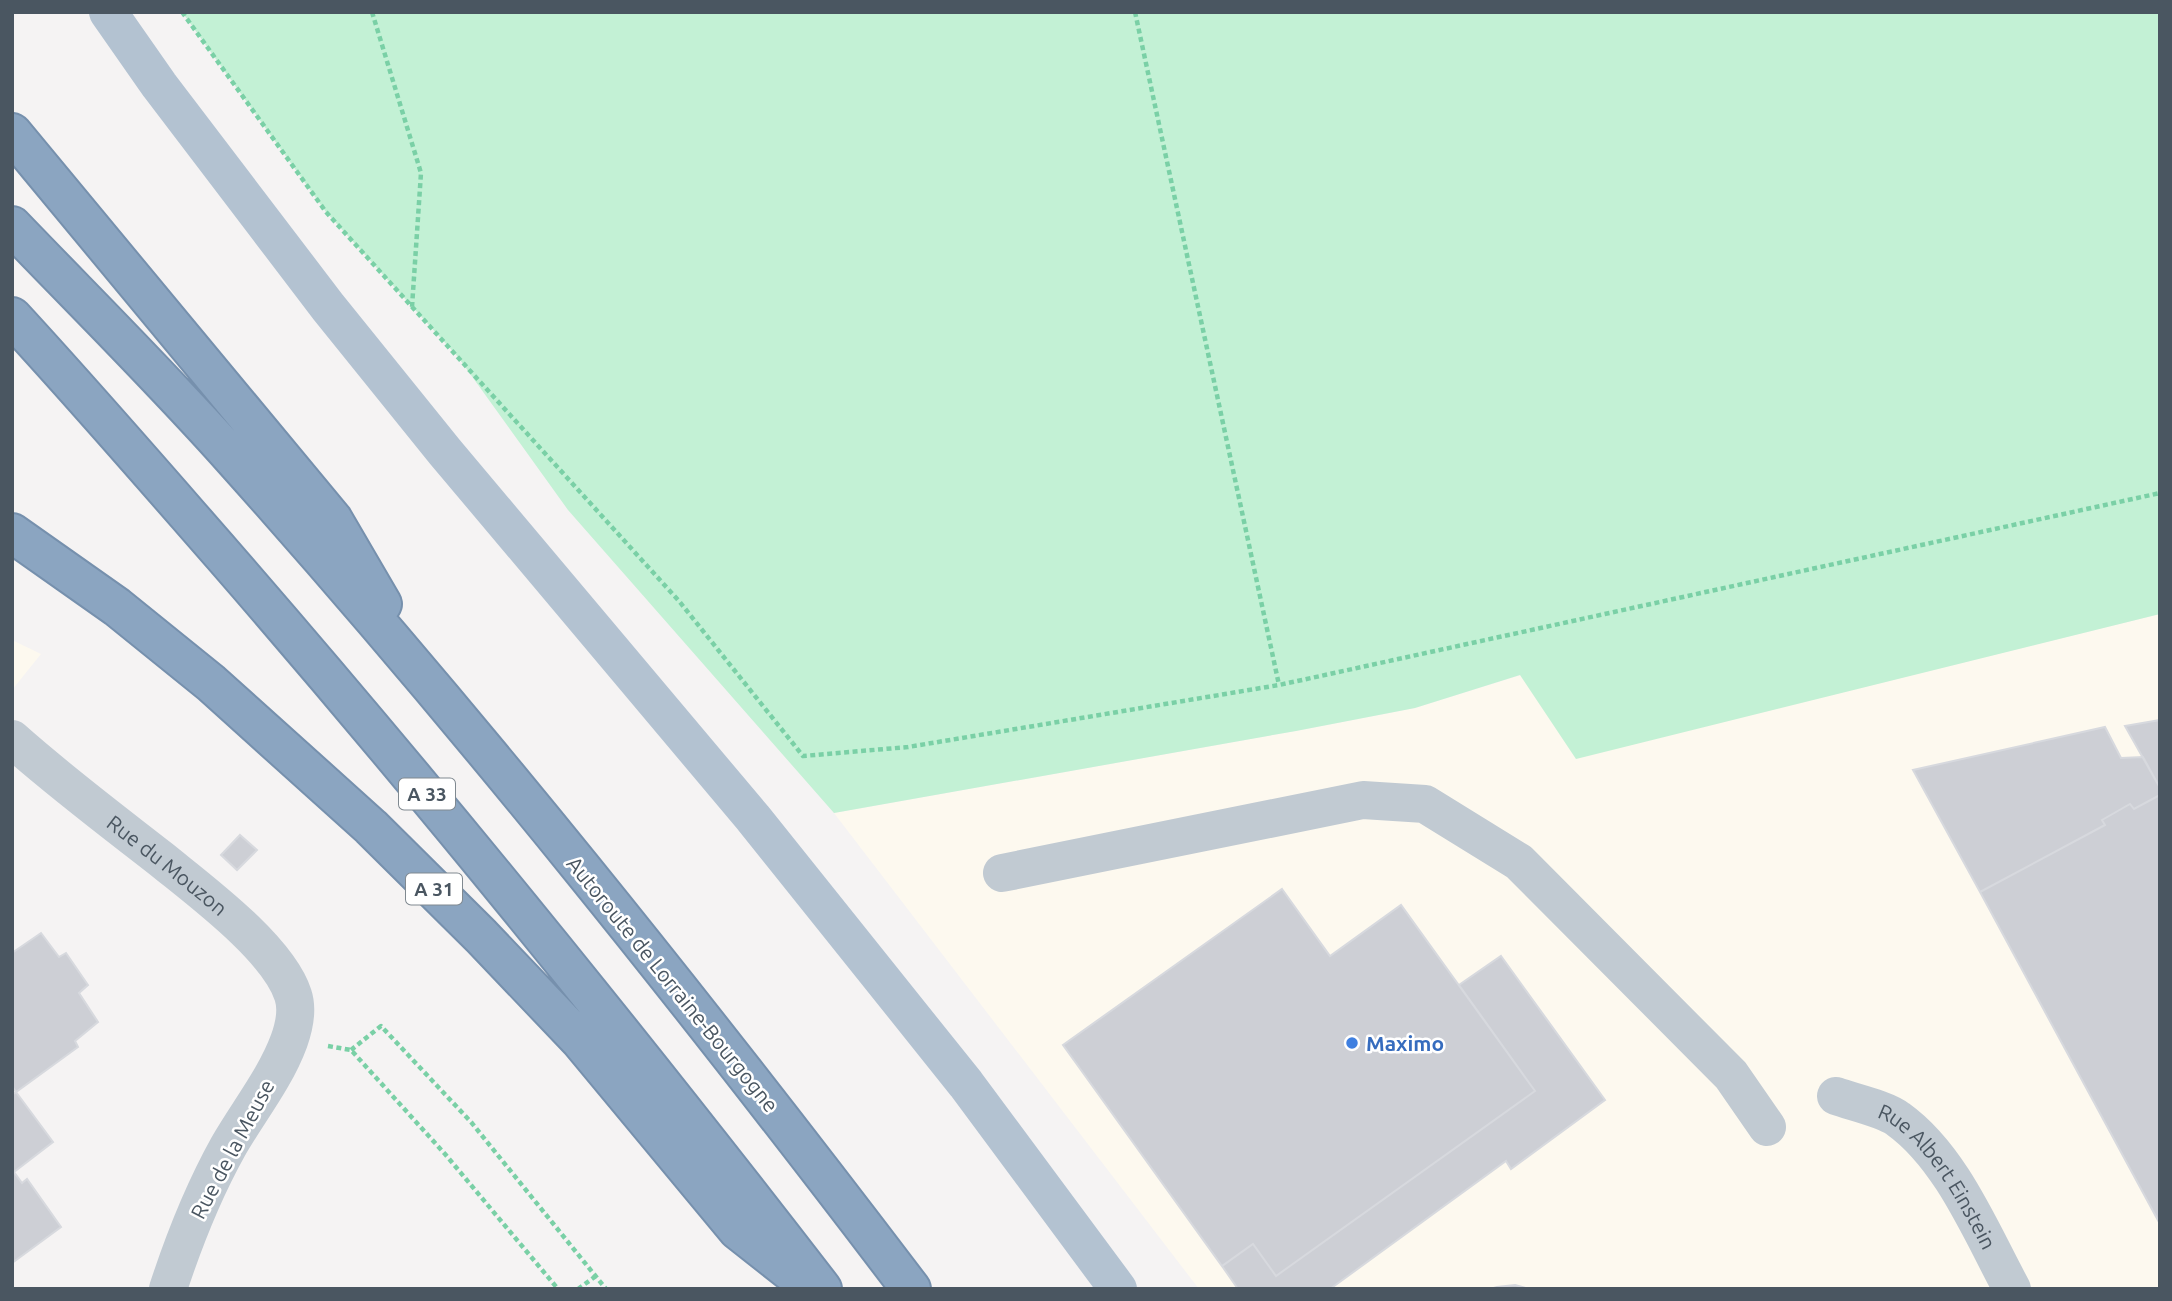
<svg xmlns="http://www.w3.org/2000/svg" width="2172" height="1301" viewBox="0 0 2172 1301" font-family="Ubuntu,sans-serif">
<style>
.commercial{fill:#fdf9ef}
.green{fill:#c3f1d5}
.building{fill:#cdcfd5;stroke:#d7d9de;stroke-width:2}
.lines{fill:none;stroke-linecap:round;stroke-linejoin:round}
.highway-casing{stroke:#7690ad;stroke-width:42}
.path{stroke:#7ad0a6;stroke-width:4.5;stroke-dasharray:5 3.5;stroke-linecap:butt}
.minor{stroke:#c1cad2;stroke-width:38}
.major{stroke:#b3c2d1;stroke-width:38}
.highway{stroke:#8ba5c1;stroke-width:38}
.shop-dot{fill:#3f7fe0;stroke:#fff;stroke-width:2.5}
.labels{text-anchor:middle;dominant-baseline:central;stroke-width:5;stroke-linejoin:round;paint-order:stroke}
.shield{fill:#fff;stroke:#808990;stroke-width:2}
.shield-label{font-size:19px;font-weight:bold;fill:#4a5661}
.street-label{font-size:21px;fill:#4a5661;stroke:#fff}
.shop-label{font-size:21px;font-weight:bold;fill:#366cbe;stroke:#fff;text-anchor:start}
</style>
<rect width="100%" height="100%" fill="#f5f3f3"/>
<path class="commercial" d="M2160 614V1289H1199L834 813 1296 731 1415 708 1521 675 1576 758Z
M12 640 41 654 12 690Z"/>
<path class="green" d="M182 12H2160V614L1576 759 1520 675 1415 708 1296 731 834 813 568 510 458 357 326 212Z"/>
<path class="building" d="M2160 720V788L2125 726Z
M2105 727 2121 758 2143 757 2160 788V795L2134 809 2130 804 2102 820 2105 825 1980 892 1913 770Z
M2160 795V1224L1980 892 2105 825 2102 820 2130 804 2134 809Z
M240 835 257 850 237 870 221 855Z
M1282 889 1330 956 1401 905 1535 1091 1276 1276 1253 1244 1222 1266 1063 1045Z
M41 933 59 957 66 953 88 985 79 993 98 1022 75 1041 78 1047 16 1092 12 1086V953Z
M1501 956 1605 1100 1511 1169 1506 1161 1330 1289H1238L1222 1266 1253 1244 1276 1276 1535 1091 1459 985Z
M16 1092 53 1142 14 1172 22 1183 27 1179 61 1227 12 1263V1095Z
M1515 1285 1529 1289H1490L1497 1287Z"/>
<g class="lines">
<g class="highway-casing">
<path id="highway" d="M12 133 333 520 382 604
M12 226C86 303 163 379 234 459 472 725 695 1005 911 1289
M12 317C84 395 153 475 223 555 430 793 629 1039 822 1289
M12 533 117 607 211 683 371 827 481 936 581 1041 738 1230 790 1271"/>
</g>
<path class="path" d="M182 12 326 212 679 601 803 756 908 747 1279 685 2160 493
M372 12 421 173 412 307
M1135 12 1279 685
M328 1046 351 1050 445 1154 558 1289
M351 1050 381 1026 471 1122 606 1289
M578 1289 596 1276"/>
<g class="minor">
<path id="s1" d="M12 739C59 781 111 820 161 859 199 890 278 948 293 995 298 1010 294 1027 289 1041 275 1079 248 1112 228 1147 203 1192 184 1240 168 1289"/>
<path d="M1002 873 1363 800 1425 804 1519 862 1731 1075 1767 1127"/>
<path id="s2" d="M1836 1096C1853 1102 1885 1109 1898 1119 1951 1157 1981 1232 2012 1289"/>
</g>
<path class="major" d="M108 12 159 85 328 307 445 452 753 818 966 1084 1118 1289"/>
<use href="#highway" class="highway"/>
</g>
<circle class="shop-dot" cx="1352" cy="1043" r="7"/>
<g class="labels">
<g class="shield">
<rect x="399" y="778.5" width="56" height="31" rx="5"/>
<rect x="406" y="873.5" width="56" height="31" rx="5"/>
</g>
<g class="shield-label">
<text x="427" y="794">A 33</text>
<text x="434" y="889">A 31</text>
</g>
<g class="street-label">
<text stroke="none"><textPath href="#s1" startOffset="200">Rue du Mouzon</textPath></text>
<text transform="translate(673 984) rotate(51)">Autoroute de Lorraine-Bourgogne</text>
<text transform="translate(232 1149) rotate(-62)">Rue de la Meuse</text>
<text stroke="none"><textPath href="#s2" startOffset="136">Rue Albert Einstein</textPath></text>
</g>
<g class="shop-label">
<text x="1366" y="1043">Maximo</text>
</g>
</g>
<rect width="2172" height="1301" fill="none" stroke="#4a5661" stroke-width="28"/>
</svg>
